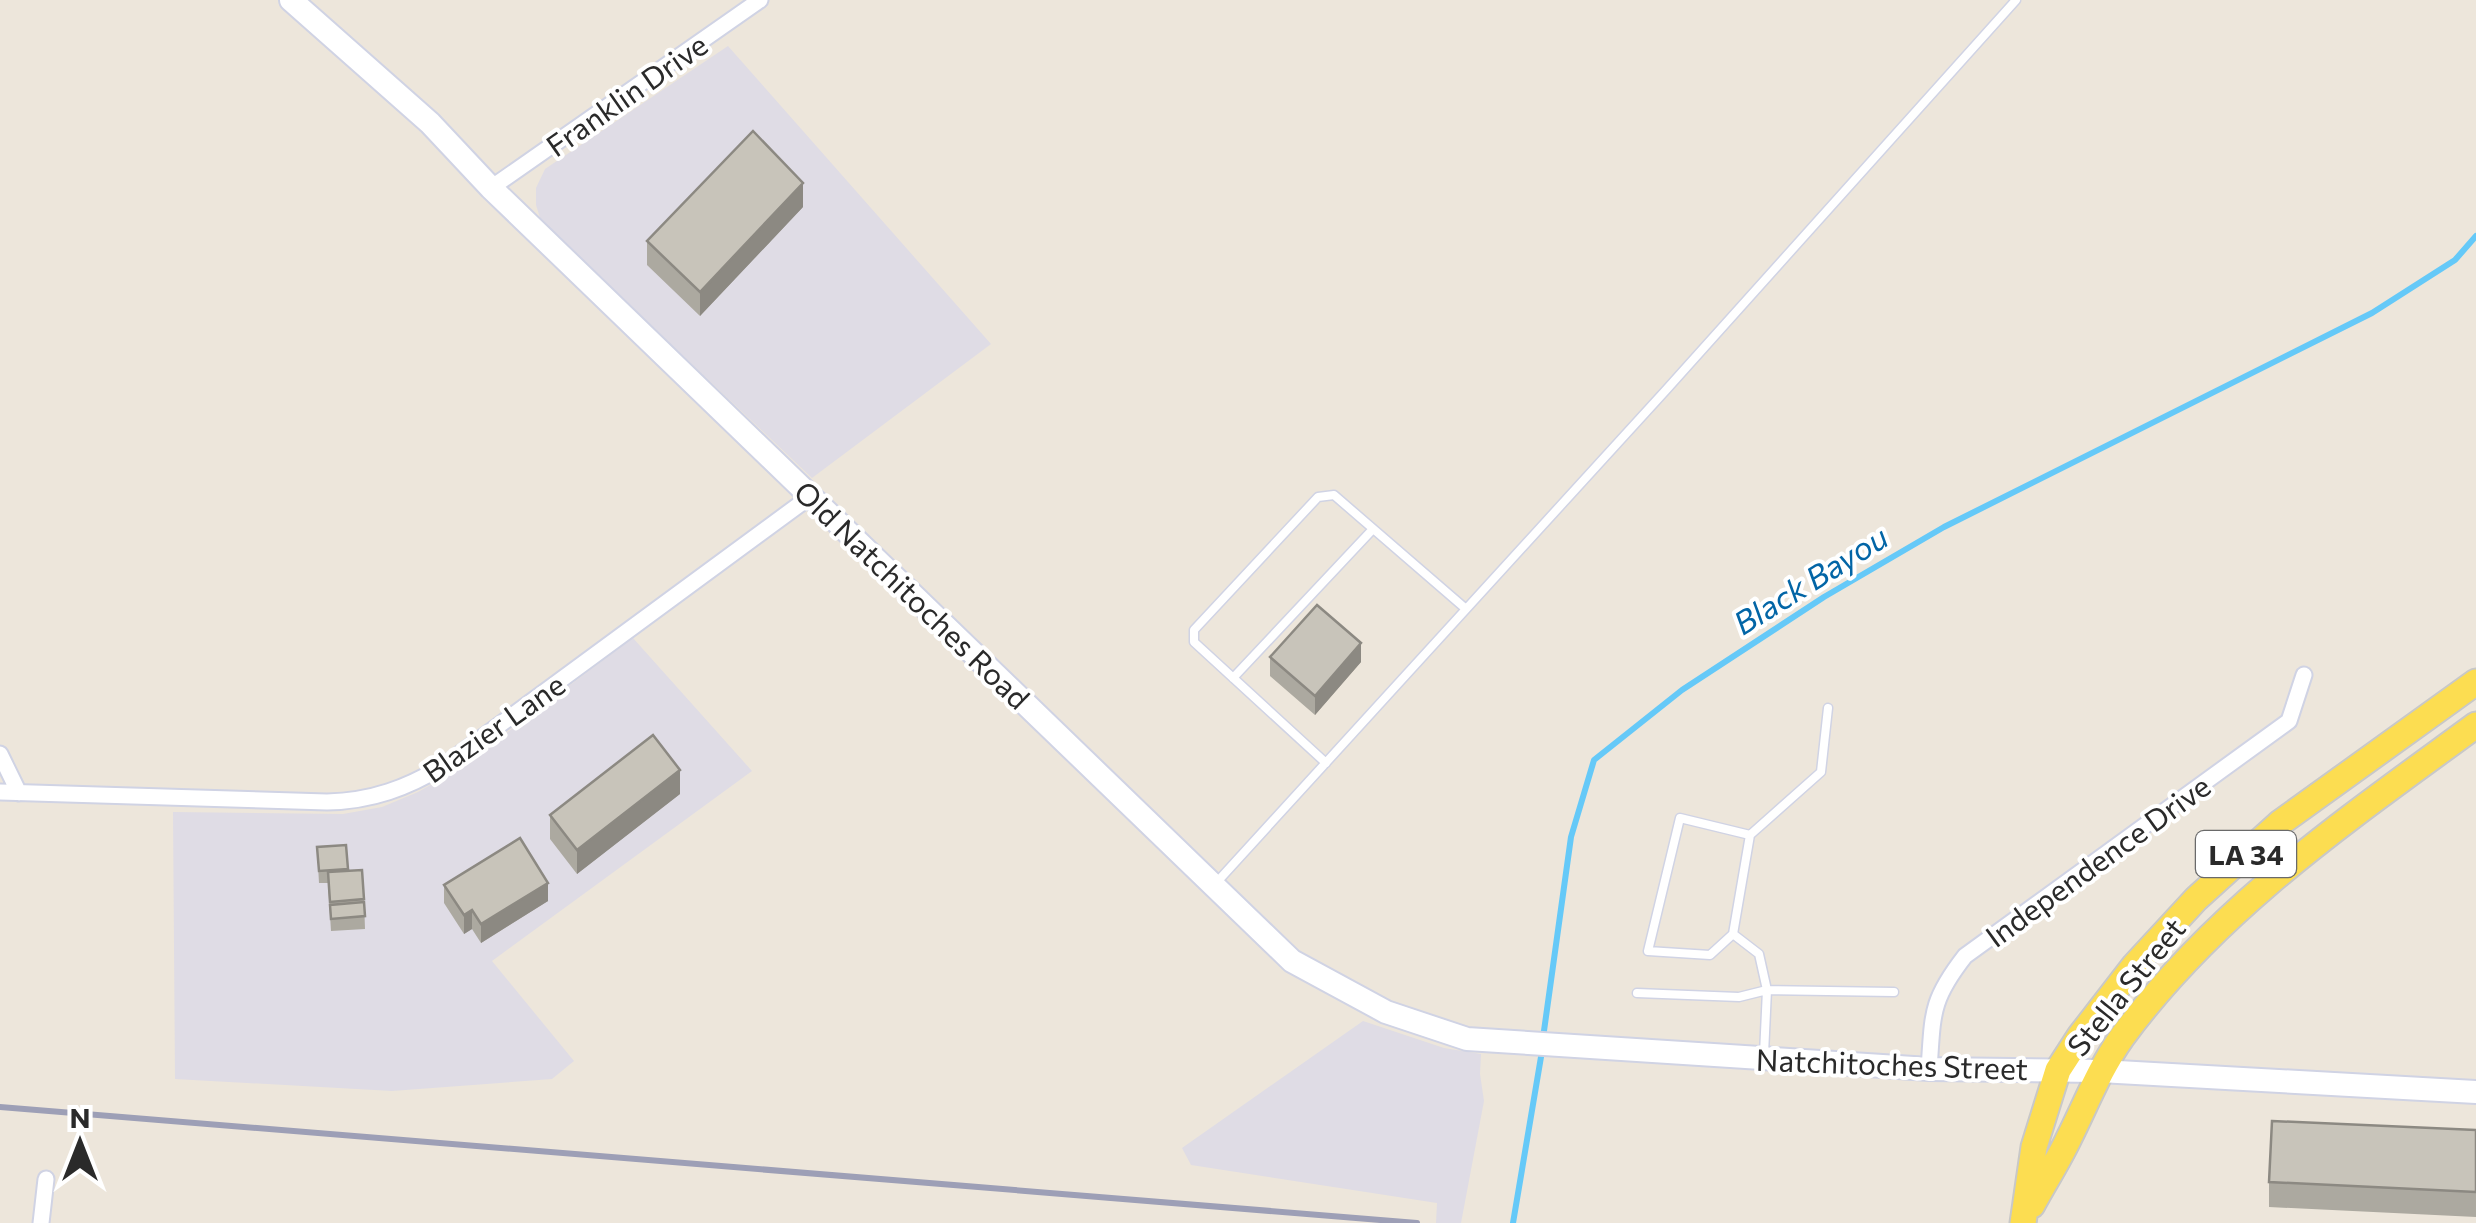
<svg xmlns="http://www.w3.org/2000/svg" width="2476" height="1223" viewBox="0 0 2476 1223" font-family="Commissioner,sans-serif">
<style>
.industrial{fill:#dfdce5}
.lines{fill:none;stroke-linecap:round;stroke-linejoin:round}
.stream{stroke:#65c9f8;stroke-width:6}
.lane-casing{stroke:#d0d3e4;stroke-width:11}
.street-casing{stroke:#d0d3e4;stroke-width:19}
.secondary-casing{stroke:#d0d3e4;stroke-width:26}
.primary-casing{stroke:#c8c8c8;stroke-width:29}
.lane{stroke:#fff;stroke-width:8}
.street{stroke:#fff;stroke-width:15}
.secondary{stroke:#fff;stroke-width:22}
.primary{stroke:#fcdd51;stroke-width:25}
.rail{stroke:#9d9fb6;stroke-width:6}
.wall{fill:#aca9a0}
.shaded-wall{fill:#8c8982}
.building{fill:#c8c4ba;stroke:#8c8982;stroke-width:2.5}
.labels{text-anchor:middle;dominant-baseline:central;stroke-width:8;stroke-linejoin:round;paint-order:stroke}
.shield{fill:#fff;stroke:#6a6a6a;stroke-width:2.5}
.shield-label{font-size:28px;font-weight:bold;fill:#2a2a2a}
.street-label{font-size:30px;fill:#2a2a2a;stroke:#fff}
.water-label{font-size:32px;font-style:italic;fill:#0265a6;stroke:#fff}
</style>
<rect width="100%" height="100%" fill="#ede6db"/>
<path class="industrial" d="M728 46 991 344 812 478 541 221 536 205V188L545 169Z
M633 638 752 771 492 961 574 1061 552 1079 392 1091 175 1079 173 812 343 814 382 807 418 792 457 770Z
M1363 1021 1444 1048 1481 1054 1480 1074 1484 1101 1461 1223H1436L1437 1203 1191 1165 1182 1148Z"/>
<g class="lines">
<path class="stream" d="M1543 1038 1571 837 1594 760 1682 690 1824 597 1944 527 2372 313 2455 260 2476 236
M1513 1223 1542 1051"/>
<g class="lane-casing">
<path id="lane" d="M1233 678 1373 529
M1828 708 1821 772 1750 835 1733 934 1759 954 1767 990 1894 992
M1326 763 1194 642V630L1318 497 1334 495 1466 609
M1217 882 1666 390 2016 0
M1733 934 1710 955 1648 951 1680 818 1750 835
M1637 993 1739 997 1767 990 1764 1054"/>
</g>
<g class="street-casing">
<path id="street" d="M491 188 760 0
M0 754 19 793
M0 792 327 802C372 801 407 788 445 765L811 496
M1929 1069C1933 1014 1930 1001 1965 956L2289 721 2304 675
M41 1223 46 1179"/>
</g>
<g class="secondary-casing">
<path id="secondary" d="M291 0 430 123 491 188 1292 961 1386 1012 1467 1039 1929 1069 2100 1071 2476 1092"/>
</g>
<g class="primary-casing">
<path id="primary" d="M2032 1205C2044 1183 2058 1161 2069 1138 2086 1104 2100 1068 2122 1037 2217 908 2348 819 2476 725
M2023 1223 2034 1147 2058 1070 2080 1036 2135 965 2196 899 2280 823 2476 682"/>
</g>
<use href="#lane" class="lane"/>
<use href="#street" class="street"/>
<use href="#secondary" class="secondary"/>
<use href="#primary" class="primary"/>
<path class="rail" d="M0 1107 1417 1223"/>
</g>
<path class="wall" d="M803 207 700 316 647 265V241Z
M1270 657 1361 662 1315 715 1270 676Z
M680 794 577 874 550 839V815Z
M346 845 348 871 364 899 365 929 331 931 328 883H319L317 847Z
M444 885 548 901 481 943 472 929 464 934 444 903Z
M2476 1130V1217L2269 1207V1182Z"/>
<path class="shaded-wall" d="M803 183V207L700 316V292Z
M1361 643V662L1315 715V696Z
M680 770V794L577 874V850Z
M548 883V901L481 943V924Z
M472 910V929L464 934V915Z"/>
<path class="building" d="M753 131 803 183 700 292 647 241Z
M1317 605 1361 643 1315 696 1270 657Z
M653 735 680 770 577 850 550 815Z
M520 838 548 883 481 924 472 910 464 915 444 885Z
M346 845 348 869 319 871 317 847Z
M362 870 364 899 330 902 328 872Z
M364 902 365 916 331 919 330 905Z
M2272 1121 2476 1130V1192L2269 1182Z"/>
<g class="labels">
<rect class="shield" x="2196" y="831" width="100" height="46" rx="8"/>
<g class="shield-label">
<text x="2246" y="854">LA 34</text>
</g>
<g class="street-label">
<text transform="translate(626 94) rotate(-35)">Franklin Drive</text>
<text transform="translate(913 594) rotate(44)">Old Natchitoches Road</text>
<text transform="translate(493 727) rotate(-35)">Blazier Lane</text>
<text transform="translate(2097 860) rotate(-36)">Independence Drive</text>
<text transform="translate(2125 986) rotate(-51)">Stella Street</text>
<text transform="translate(1892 1063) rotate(2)">Natchitoches Street</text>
</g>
<g class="water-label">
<text transform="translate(1810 579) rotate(-32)">Black Bayou</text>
</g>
</g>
<g transform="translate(80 1143)" stroke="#ffffff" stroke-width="8" paint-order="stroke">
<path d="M0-8L18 38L0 25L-18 38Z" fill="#2a2a2a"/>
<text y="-15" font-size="28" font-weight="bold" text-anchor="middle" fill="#2a2a2a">N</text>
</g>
</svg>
